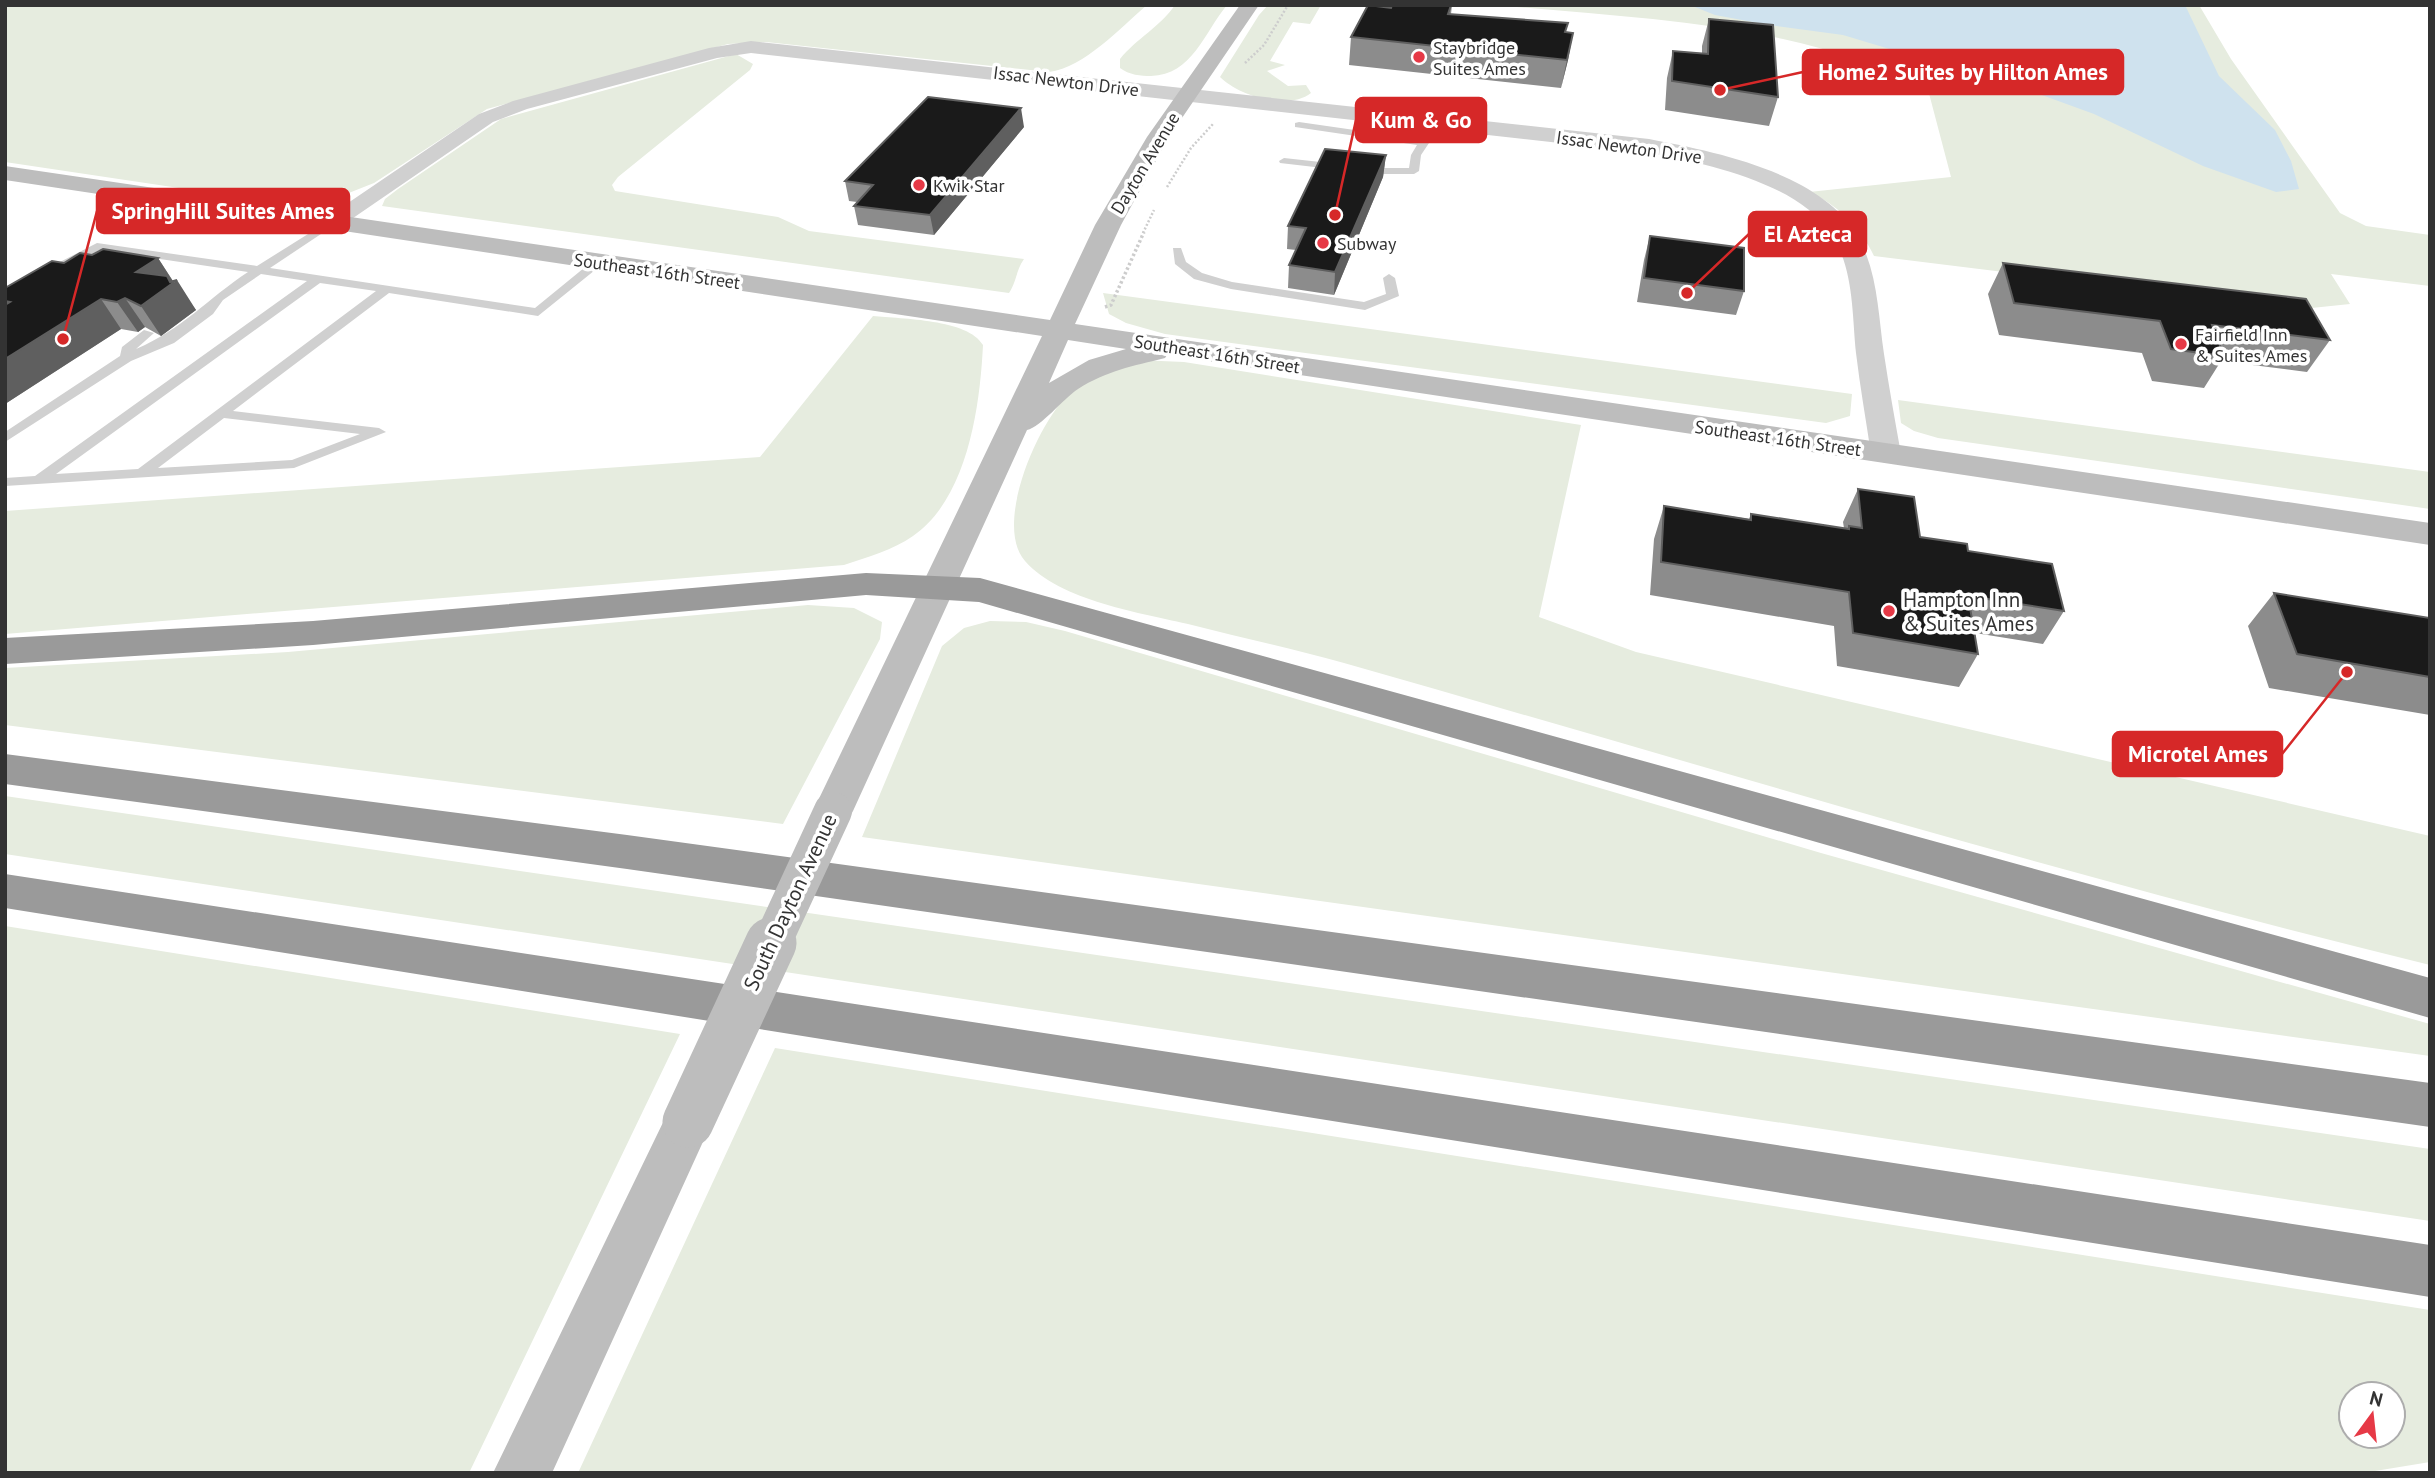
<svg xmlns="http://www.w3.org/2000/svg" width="2435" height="1478" viewBox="0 0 2435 1478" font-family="'PT Sans',sans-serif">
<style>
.green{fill:#e6ecdf;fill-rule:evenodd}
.water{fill:#cfe2ee}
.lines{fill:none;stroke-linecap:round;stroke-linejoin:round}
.path-far1{stroke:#cdcdcd;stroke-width:2.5;stroke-dasharray:2 2;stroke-linecap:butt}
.path{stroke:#cdcdcd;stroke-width:3.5;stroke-dasharray:2.5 2.5;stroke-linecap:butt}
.lane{fill:#d0d0d0;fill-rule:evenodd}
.street{fill:#d0d0d0;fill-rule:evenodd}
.secondary{fill:#bdbdbd;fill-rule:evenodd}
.highway{fill:#9a9a9a;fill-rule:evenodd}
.secondary-bridge-far1{stroke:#bdbdbd;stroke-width:38}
.secondary-bridge{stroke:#bdbdbd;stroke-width:51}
.wall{fill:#8c8c8c}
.shaded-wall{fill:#5f5f5f}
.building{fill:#1a1a1a;stroke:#5f5f5f;stroke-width:2}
.poi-dot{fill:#e63946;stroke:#fff;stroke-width:2.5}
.labels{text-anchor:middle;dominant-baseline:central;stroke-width:7;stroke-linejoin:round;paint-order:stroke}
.far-poi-label{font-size:18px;fill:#333;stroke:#fff;text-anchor:start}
.far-street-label{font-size:18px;fill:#333;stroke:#fff}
.poi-label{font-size:21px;fill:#333;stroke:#fff;text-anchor:start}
.street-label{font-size:21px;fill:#333;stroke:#fff}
.leader{fill:none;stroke:#d62828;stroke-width:2.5}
.callout-dot{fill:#d62828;stroke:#fff;stroke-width:2.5}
.callout{fill:#d62828;stroke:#d62828;stroke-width:2.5}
.callout-label{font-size:23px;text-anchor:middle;font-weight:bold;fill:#fff}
</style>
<rect width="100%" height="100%" fill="#fff"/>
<path class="green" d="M5 5H1147C1120 28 1085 67 1049 72L766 42 728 44 487 109 374 183 326 202 300 206 5 162Z
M1175 5H1227C1204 33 1192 75 1151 76 1141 76 1129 75 1120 68V59C1136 39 1161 26 1175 5Z
M1268 5H1321L1310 24 1293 22 1270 61 1285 65 1267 71 1288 86 1306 85 1311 93C1288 111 1239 96 1220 77L1259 15Z
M1495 5H2199L2231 59 2340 213 2366 226 2430 235V286L2331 274 2350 304 2302 309 1874 256C1861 228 1838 205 1809 192L1951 177 1926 82C1879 66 1832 50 1783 39 1689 19 1591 14 1495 5Z
M736 54 753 64 750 70 618 177 612 185 615 191 778 217 809 231 1024 259C1016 270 1017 281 1009 293L382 206 385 199 398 189 501 119Z
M1103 293 1852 394 1850 416 1826 423 1165 334 1126 323 1109 314Z
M873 316C902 319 968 319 983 345 980 406 968 498 913 536 893 550 868 557 844 565L5 634V511L760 457Z
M1137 360 1184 362 1581 425 1539 617 1636 652 2430 836V965C2065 876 1705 766 1344 663 1294 649 1243 638 1192 625 1142 613 1060 601 1025 561 993 525 1038 423 1068 395 1085 377 1114 369 1137 360Z
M1898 400 2430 472V509L1938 438 1914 431 1901 423Z
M808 605 854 608 882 622 880 639 783 824 5 725V668L288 652Z
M990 621 1026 622 1065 631 1821 853 2430 1024V1056L862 837 942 646 964 628Z
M5 796 2430 1149V1221L5 854Z
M5 926 680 1034 469 1473H5Z
M775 1048 2430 1310V1462L2363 1473H578ZM2351 1394H2393V1436H2351Z"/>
<path class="water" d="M1690 5H2185L2219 76 2275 130 2291 161 2299 189 2276 192 2203 166 2094 114 2039 94 1843 35 1769 25 1715 15Z"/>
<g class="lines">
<path class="path-far1" d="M1245 63 1264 45 1288 5
M1167 187 1191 148 1213 124
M1143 233 1154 210"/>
<path class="path" d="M1105 307 1111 305 1144 232"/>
<path class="lane" d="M1299 122 1424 140 1429 143 1421 155 1419 171 1414 174H1375L1280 163 1279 161 1284 158 1375 168H1409L1411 155 1417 145 1295 127V123Z
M332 219 336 220V224L270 268 535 308 595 259 605 262 538 316 389 293 233 411 379 428 386 432 294 468 5 486V478L35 476 307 281 261 274 223 300 213 314 174 343 131 361 5 442V432L120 356 122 347 144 330 154 333 136 349C183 329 207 299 248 272L99 250 66 269H58V263L97 243 257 266ZM320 283 376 291 138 469 56 474ZM224 418 360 434 292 460 158 468Z
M1173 248H1181L1186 262 1202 273 1232 282 1364 302 1386 294 1383 278 1389 274 1395 278 1399 296 1365 310 1231 289 1194 279 1175 264Z"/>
<path class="street" d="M751 41 1649 139C1716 152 1819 172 1857 235 1878 271 1878 314 1884 354 1889 387 1895 421 1901 454L1896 460 1886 463 1876 460 1871 454C1866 420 1860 387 1856 353 1852 314 1854 268 1831 234 1799 183 1704 163 1649 153L751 53 717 58 527 109 493 122 340 227H324L320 222 479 114 513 101 709 48Z"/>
<path class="secondary" d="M1240 5H1259L1169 137 1121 225 1075 324 2430 523V545L1167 355 1165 358C1133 366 1106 371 1078 389 1063 399 1041 427 1027 430L853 811 847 822 833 827 819 822 813 811 1042 336 5 180V166L1050 320 1095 225 1147 137ZM1068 340 1126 349 1089 360 1049 383Z
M688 1099 705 1106 712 1122 552 1473H493L671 1106Z"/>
<path class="highway" d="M866 573 980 578 2430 978V1018L979 602 866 595 313 645 5 664V638L313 621Z
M5 754 627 835 2430 1083V1127L627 869 5 784Z
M5 874 2430 1245V1297L5 908Z"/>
<path class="secondary-bridge-far1" d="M771 945 833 811"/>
<path class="secondary-bridge" d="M688 1122 771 943"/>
</g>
<path class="wall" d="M1392 5H1452L1451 14 1566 32 1568 60 1561 88 1349 65 1351 37 1391 8Z
M1709 19 1778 97 1769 126 1665 110 1667 78 1673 51 1702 53V46Z
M1024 127 934 235 858 225 854 206 857 202 849 201 845 181Z
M1386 155 1383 177 1334 295 1288 288 1289 265 1296 250 1287 249 1288 226Z
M1650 236 1744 291 1736 315 1637 302 1644 260Z
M92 255 158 258 173 281 196 310 161 336 145 327 138 332 121 329 5 404V288L64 263Z
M2003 263 2330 340 2307 372 2221 361 2204 388 2152 381 2142 353 1999 335 1988 294Z
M1858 489 1920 537 1968 551 2064 611 2043 644 1975 633 1978 654 1959 687 1837 666 1834 626 1650 595 1654 539 1664 506 1749 519 1751 514 1844 528 1843 522Z
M2274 593 2430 618V715L2269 688 2248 626Z"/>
<path class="shaded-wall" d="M1573 33 1568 60 1561 88 1567 60Z
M1021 108 1024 127 934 235 930 215Z
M1386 155 1383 177 1334 295 1335 272Z
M158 258 174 283 177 280 196 310 161 336 141 306 136 272Z
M125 298 145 327 138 332 117 302Z
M101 299 121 329 5 404V359Z"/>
<path class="building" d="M1368 5 1391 8 1392 5H1451L1448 14 1568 23 1565 32 1573 33 1567 60 1351 37Z
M1709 19 1773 25 1778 97 1672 81 1673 51 1708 54Z
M928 97 1021 108 930 215 854 206 873 185 845 181Z
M1325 149 1386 155 1335 272 1289 265 1306 228 1288 226Z
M1650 236 1744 248V291L1644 278Z
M103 249 158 258 136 272 167 276 170 282 177 280 141 306 125 298 117 302 101 299 5 359V305L10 302 5 301V288L52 261 64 263 80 253 92 255Z
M2003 263 2306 299 2330 340 2212 325 2224 356 2171 349 2160 321 2014 303Z
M1858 489 1914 497 1920 537 1967 544 1968 551 2052 564 2064 611 1968 596 1978 654 1853 633 1849 592 1661 562 1664 506 1751 520V514L1849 529V526L1862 528Z
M2274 593 2430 618V677L2297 654Z"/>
<g class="poi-dot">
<circle cx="1419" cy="57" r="7"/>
<circle cx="919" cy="185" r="7"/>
<circle cx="1323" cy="243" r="7"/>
<circle cx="2181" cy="344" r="7"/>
<circle cx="1889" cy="611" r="7"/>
</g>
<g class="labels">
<g class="far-poi-label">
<text x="1433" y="47">Staybridge<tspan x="1433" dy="21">Suites Ames</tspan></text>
<text x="933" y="185">Kwik Star</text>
<text x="1337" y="243">Subway</text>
<text x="2195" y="334">Fairfield Inn<tspan x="2195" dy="21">&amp; Suites Ames</tspan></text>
</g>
<g class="far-street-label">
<text transform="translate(1066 81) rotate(7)">Issac Newton Drive</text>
<text transform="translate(1629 147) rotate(8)">Issac Newton Drive</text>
<text transform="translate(1145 163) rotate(-59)">Dayton Avenue</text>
<text transform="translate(657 271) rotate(8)">Southeast 16th Street</text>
<text transform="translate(1217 354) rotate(9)">Southeast 16th Street</text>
<text transform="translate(1778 438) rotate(8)">Southeast 16th Street</text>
</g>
<g class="poi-label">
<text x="1903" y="599">Hampton Inn<tspan x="1903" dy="24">&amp; Suites Ames</tspan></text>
</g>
<g class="street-label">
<text transform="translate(790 902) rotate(-65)">South Dayton Avenue</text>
</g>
</g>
<path class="leader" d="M1720 90L1803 72M1335 215L1356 120M63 339L97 211M1687 293L1749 234M2347 672L2282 754"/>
<g class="callout-dot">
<circle cx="1720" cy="90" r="7"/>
<circle cx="1335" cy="215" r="7"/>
<circle cx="63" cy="339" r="7"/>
<circle cx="1687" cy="293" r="7"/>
<circle cx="2347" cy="672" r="7"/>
</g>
<g class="callout">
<rect x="1803" y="50" width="320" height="44" rx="7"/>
<rect x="1356" y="98" width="130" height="44" rx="7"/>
<rect x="97" y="189" width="252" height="44" rx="7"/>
<rect x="1749" y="212" width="117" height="44" rx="7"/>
<rect x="2113" y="732" width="169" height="44" rx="7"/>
</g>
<g class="callout-label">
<text x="1963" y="80">Home2 Suites by Hilton Ames</text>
<text x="1421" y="128">Kum &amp; Go</text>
<text x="223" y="219">SpringHill Suites Ames</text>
<text x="1808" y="242">El Azteca</text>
<text x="2198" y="762">Microtel Ames</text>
</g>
<rect width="2435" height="1478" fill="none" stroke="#333333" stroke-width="14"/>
<g transform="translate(2372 1415) rotate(15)"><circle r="33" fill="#ffffff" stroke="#adadad" stroke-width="2"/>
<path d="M0-5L12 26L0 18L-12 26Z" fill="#e63946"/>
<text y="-10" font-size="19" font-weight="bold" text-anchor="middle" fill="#333333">N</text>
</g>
</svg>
